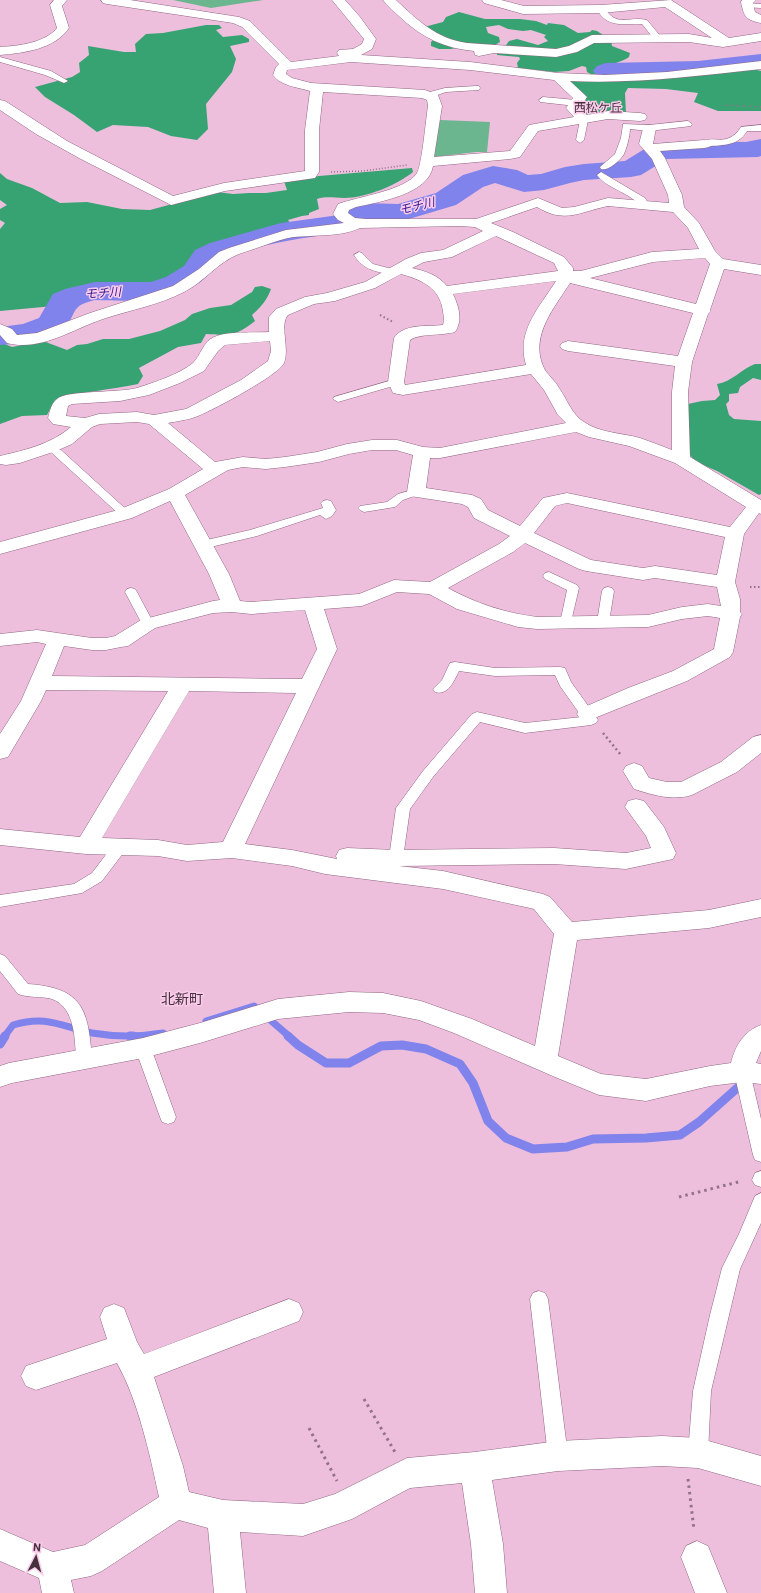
<svg xmlns="http://www.w3.org/2000/svg" width="761" height="1593" viewBox="0 0 761 1593" font-family="Roboto,'Noto Sans JP',sans-serif">
<style>
.green{fill:#6bb58f}
.forest{fill:#37a373}
.lines{fill:none;stroke-linecap:round;stroke-linejoin:round}
.stream-far1{stroke:#8083ec;stroke-width:7}
.stream{stroke:#8083ec;stroke-width:9}
.river{fill:#8083ec;fill-rule:evenodd}
.lane-casing{stroke:#916782;stroke-width:1}
.street-casing{stroke:#916782;stroke-width:1}
.path-far3{stroke:#927387;stroke-width:1.5;stroke-dasharray:1 2;stroke-linecap:butt}
.path-far2{stroke:#927387;stroke-width:2;stroke-dasharray:1.5 2.5;stroke-linecap:butt}
.path-far1{stroke:#927387;stroke-width:2.5;stroke-dasharray:2 3;stroke-linecap:butt}
.path{stroke:#927387;stroke-width:3;stroke-dasharray:2.5 4;stroke-linecap:butt}
.lane{fill:#fff;fill-rule:evenodd}
.street{fill:#fff;fill-rule:evenodd}
.labels{text-anchor:middle;dominant-baseline:central;stroke-width:3;stroke-linejoin:round;paint-order:stroke}
.far-neighbourhood-label{font-size:12px;fill:#44313d;stroke:#fbccea}
.far-water-label{font-size:12px;font-style:italic;fill:#311895;stroke:#fbccea}
.neighbourhood-label{font-size:14px;fill:#44313d;stroke:#fbccea}
</style>
<rect width="100%" height="100%" fill="#edbfdd"/>
<path class="green" d="M173 0H263L211 8Z
M440 120 490 122 487 152H476L434 157Z"/>
<path class="forest" d="M459 12 485 19H520L536 21 547 25 548 23 564 25 578 33 590 32 592 30 597 31 611 40 612 46 630 53 629 57C621 63 611 63 603 69L604 74 594 76 587 72 586 67 582 66 569 71 554 72 518 68 517 63 520 59 519 57 497 55V52L502 51 509 41 517 39 538 45 548 41 544 37 546 35 531 30 523 31 508 29 499 25 486 27 488 33 499 37 500 42 495 45H475L451 49H439L431 46V42L434 39 424 27 443 22 446 17Z
M206 25H219L222 28 216 30 223 37 242 35 249 39V42L230 46 236 59 232 72 206 104 208 129 197 140 171 136 148 127 113 125 97 132 74 115 45 97 35 87 72 77 80 72 79 63 89 55 88 46 124 52H136L135 44 146 34 163 33Z
M753 69 761 71V111H718L694 102 698 93 666 89 628 88 625 93 626 114 589 118 581 113 567 81C630 82 691 77 753 69Z
M412 168 413 172C397 185 366 198 344 198 334 198 327 196 317 199L319 209 309 213V215L302 216 288 220 293 227 270 231 203 251 188 267 164 284 141 289 112 286 72 289 54 306 0 311V229L5 223 0 220V209L7 205 0 200V173L7 179 32 188 60 203 87 202 122 209 150 210 217 192 233 194 249 193H266L287 190 284 181 319 176Z
M262 286 271 289C267 300 261 307 252 315L255 321C236 336 230 336 206 334L201 343 178 347 139 368 143 376 138 384C111 390 82 391 55 400L47 415 22 416 0 424V342L12 347 43 341 67 350 77 345 87 344 103 339H129L160 331 185 320 192 314 210 308 231 305 252 292 255 287Z
M755 364H761V380L753 378 740 387 738 393 729 394V401L726 404 729 415 734 419 761 421V494L759 495 717 471 696 462 688 453 689 432 688 404 702 401 715 400 720 395 717 384C732 382 741 369 755 364Z"/>
<g class="lines">
<path class="stream-far1" d="M206 1021 254 1006 290 1037
M4 1037 13 1025C47 1015 60 1026 92 1033 116 1037 139 1037 163 1033"/>
<path class="stream" d="M130 1036H133
M288 1036 298 1045 326 1063H349L381 1046 402 1045 426 1049 460 1064 473 1083 488 1121 506 1138 533 1149 567 1147 593 1139 646 1138 680 1135 699 1122 744 1082
M0 1044 5 1036"/>
<path class="river" d="M761 54V68L698 75 606 79 597 76 593 71 597 66 606 63 698 61Z
M761 139V156L758 157 667 159 641 175 631 177 584 180 570 183 544 190 524 192 495 183 483 187 456 205 399 222 370 221 357 229 347 232C316 236 285 240 255 248 246 251 237 253 228 256 210 264 217 268 205 278 177 304 130 301 95 300 68 306 78 315 63 330 52 341 15 344 0 345V327L23 324 39 318 53 294 65 289 95 282H151L166 277 184 266 195 250 210 243 281 223 339 215 354 206 364 203 398 204 436 193 463 175 493 166 517 170 528 175 541 174 565 167 584 164 625 161 651 145 661 143 695 141 746 142Z"/>
<g class="lane-casing">
<path id="lane" d="M745 3 761 4V8L745 7Z
M598 7H604C616 28 628 16 647 20L662 38 661 40H655L642 24C624 24 606 28 597 9Z
M0 57 51 71 68 81 64 83 45 75 0 62Z
M476 86H479L480 88 479 90 446 92 429 98 425 95 426 93 445 88Z
M543 97 576 100 580 103 576 106 540 102 539 100Z
M584 117 588 120 584 140 580 143 576 140 580 120Z
M688 121 692 124 691 126 649 131 630 129C630 135 626 153 622 157 618 162 608 171 601 169L600 167 615 154 621 138 623 124 649 125Z
M761 125V131H747C737 148 720 144 704 147L700 144C713 132 726 150 741 127Z
M601 172 645 198 650 206 648 208H642C631 192 608 190 597 175Z
M359 252 362 253 373 264 396 270 398 272 393 275C377 272 363 270 354 255Z
M396 379 401 382 400 384 338 402 333 399 334 397Z
M57 449 61 450 129 512 131 514 129 516H121L53 454 51 452Z
M416 489 420 490 422 492 420 494 403 500 395 507 364 512 360 510 358 508 360 506 387 502 398 494Z
M327 500 331 501 336 510 332 516 326 519 320 515 257 536 202 549 198 548 196 545 198 542 250 530 323 508 321 503 323 501Z
M549 572 577 585 579 588 570 626H562L560 623 567 590 545 579 543 576 545 573Z
M608 587 612 588 614 591 609 622 607 625H599L597 622 602 591 604 588Z
M131 588 135 589 137 592 154 624 152 627H144L142 624 125 592 127 589Z
M455 662 495 668 560 667 565 668 571 682 594 714 593 716 596 717 598 720 596 723 591 725 525 733 480 722 433 777 410 809 403 858 401 862 396 863 391 862 389 858 396 808 423 771 472 714 477 712 525 723 582 717 560 686 555 675 495 676 459 671C454 681 448 696 435 692L433 689 442 680 450 663Z
M119 843 124 844 126 848 124 852 102 881 82 893 0 907V895L74 884 92 873 114 844Z
M0 954 5 956 28 984C83 988 88 1009 92 1059L90 1064 84 1066 78 1064 76 1059C75 1040 75 1007 52 999 41 996 29 998 18 994L0 971Z
M143 1042 149 1043 151 1048 176 1117 174 1122 168 1124 162 1122 160 1117 135 1048 137 1043Z
M742 1065 748 1067 750 1072 761 1119V1162L755 1160 753 1155 734 1072 736 1067Z
M761 1171V1187L755 1185 752 1180 755 1173Z
M761 1193V1223L740 1269 711 1391 708 1453 705 1460 698 1462 691 1460 688 1453 693 1391 710 1315 722 1268 739 1234 755 1196Z
M539 1291 545 1293 548 1299 568 1456 565 1463 558 1465 551 1463 548 1456 530 1299 533 1293Z"/>
</g>
<g class="street-casing">
<path id="street" d="M54 0H67L62 6 69 28C55 49 24 53 0 55V47C18 46 45 43 57 28L50 5Z
M101 0H130L239 17 250 21 291 62 339 56 337 53 339 50 353 49 362 44 364 39 332 0H345L360 17 376 39 372 49 361 55 470 62 558 73 605 75 667 72 761 61V69C697 76 635 84 570 81L587 97 580 108 587 115 608 111 640 113 645 114 647 117 645 120 640 121 608 119 538 131 520 157 510 159 433 166C429 194 379 202 356 207L349 210 348 213 355 218 366 219H476L538 198 562 208 574 207 608 198 669 203 668 195 652 159 639 144 644 125H654L656 128 653 144 704 140 709 141 711 144 709 147 704 148 660 151 665 158 682 195 684 207 699 223 715 251 723 259 761 265V275L724 269 710 310 711 311 708 314 692 362 688 392 690 457 761 500V514L759 513 744 534 735 582 740 599V612L742 614 740 617 733 652 730 657 687 681 587 721 580 719 577 714 580 709 628 688 673 671 714 649 720 618 708 616 682 619 648 627 537 629 518 627 457 609 429 594 397 592 362 606 324 609 337 649 245 844 292 850 337 859 336 856 339 850 347 848 396 850 554 848 626 853 651 848 646 836 625 807 628 801 636 799 644 801 664 827 676 853 673 859 626 869 554 864 399 866 443 871 543 894 550 897 572 922 709 910 761 899V917L709 928 577 940 558 1056 601 1074 646 1079 710 1066 731 1063C735 1046 744 1031 761 1025V1051L756 1063 761 1064V1084L742 1082 710 1086 646 1101 599 1095 555 1077 454 1033 419 1020 383 1013 349 1012 278 1019 200 1043 143 1058 12 1083 0 1087V1066L9 1063 143 1038 200 1023 278 999 349 992 383 993 421 1001 472 1019 535 1046 554 934 534 909 530 908 443 889 325 874 292 866 232 858 187 861 158 856 86 854 0 845V829L80 837 168 691 46 690 41 701 8 757 0 759V734L21 701 46 644 37 642 0 646V634L37 630 92 638H106L115 636 141 620 213 601 220 600 209 574 170 501 132 518 0 554V542L118 510 169 489 203 469 149 424 137 422 100 424 92 427 72 444 56 451 20 463 6 465 0 464V456C26 450 51 444 71 427L53 424 48 418C50 411 51 404 57 399 66 390 120 393 137 388 155 382 178 375 193 363 201 355 203 342 214 337 228 331 253 333 269 332V317L276 309 305 297 327 293 365 282 406 259 421 253 443 250 483 231 475 227 460 226 360 228C340 238 310 234 288 238 272 242 255 249 239 254 218 262 204 282 184 292 159 305 130 310 103 319 73 329 40 352 7 343L0 335V324L12 329 17 335 37 333 90 313 173 286 199 269 219 252 229 248 286 230 344 223 338 220 333 214 338 204C357 197 407 190 417 173 422 165 426 118 428 106L427 100 422 98 323 92 319 130V172L315 178 225 191 171 205 79 158 36 134 0 110V100L5 101 67 141 173 196 224 183 305 171V130L310 91C297 87 281 86 273 75L276 67 279 64 242 27 233 23 107 4 103 3ZM351 62 470 70 554 80 573 98 566 108 574 117 529 125 510 151 434 157 442 106 438 95 425 90 311 83 292 78 286 74 287 70ZM608 206 673 212 688 228 699 249 652 252 581 271H573V268L564 257 513 232 491 223 537 207C565 224 579 212 608 206ZM496 236 554 263 558 271 447 286C438 275 425 271 412 268L424 262 452 257ZM705 258 710 264 696 304 590 278 653 262ZM401 274C419 279 437 286 442 306 443 313 445 319 443 325 427 327 404 323 394 338L388 382 393 393 403 395 531 374 544 390 558 415 566 423 440 448 423 447 397 440H372L347 444 317 452 285 457 266 459 243 457 215 462 168 423C177 421 189 420 198 416 213 410 279 375 284 363 290 349 279 324 288 315L314 304 335 301 375 288ZM556 281C539 308 516 331 526 365L405 385 404 382 410 340C420 333 442 336 455 332 463 320 459 307 453 294ZM570 283 693 313 678 356 568 341 562 343 560 346 562 349 568 351 675 366 672 392V450C662 446 651 442 640 438 622 433 600 433 584 422 572 415 567 399 559 388 555 380 546 374 543 366 530 335 555 307 570 283ZM270 341 271 351 268 361 241 380 186 409 154 415 137 412 99 414 85 418 66 416 68 406 72 404 120 401 149 395 180 383 204 371 218 351 225 345ZM576 432 589 437 629 446 675 463 746 507 730 527 567 493 543 498 520 526 488 510 481 499 472 495 426 488 430 458H440ZM372 450H396L413 455 407 492 410 496 462 504 468 507 474 518 510 536 499 544 430 582 394 580 359 594 251 602 240 601 229 574 185 495 228 470 243 467 266 469 285 467 319 462 349 454ZM567 503 725 537 717 575 655 566 643 568 591 560 534 533 555 506ZM525 543 579 569 586 571 643 580 655 578 717 587 721 606 708 604 682 607 648 615 537 617C505 613 475 603 448 588L513 552ZM305 610 317 649 302 679 52 676 64 646 92 650H106L121 647 128 646 155 628 213 613 232 612 251 614ZM189 691 296 693 223 842 187 845 158 840 102 838Z
M383 0H396C417 20 437 39 467 43L556 49 569 46 592 35 689 34 712 38 665 7 601 13 523 14 484 3 482 0H501L524 6 601 5 671 0 729 38 761 33V41L723 47 689 42 594 43 577 52 556 57 494 53 479 56 475 55 474 51C444 48 423 38 401 18 395 12 388 7 383 0Z
M742 0H756L753 3 755 12 761 15V23C746 20 744 17 741 2Z
M761 735V753L737 772 692 795C672 801 653 795 634 789L623 771 626 766 634 763 642 766 649 778 667 782H681L721 762 753 737Z
M289 1299 299 1303 303 1312 299 1321 154 1377 183 1466 189 1492 223 1500 303 1504 335 1494 407 1458 475 1452 558 1441 662 1436 698 1438 761 1456V1486L698 1468 662 1466 558 1471 492 1480 503 1544 507 1593H475L471 1544 462 1483 410 1488 352 1519 303 1536 240 1532 246 1593H214L208 1528 179 1520 102 1571 91 1576 71 1580 74 1593H42L39 1578 0 1561V1529L53 1552 85 1545 159 1497C150 1455 138 1400 117 1363L36 1390 26 1386 21 1376 26 1366 107 1339 100 1317 104 1308 114 1304 124 1308 137 1342 144 1354Z
M697 1541 708 1546 727 1593H695L681 1557 686 1546Z"/>
</g>
<path class="path-far3" d="M724 105 761 107
M331 172 363 171 407 165"/>
<path class="path-far2" d="M380 315 393 322
M750 587H761"/>
<path class="path-far1" d="M603 733 621 755"/>
<path class="path" d="M679 1197 742 1181
M364 1399 395 1452
M309 1428 337 1481
M688 1479 694 1530"/>
<use href="#lane" class="lane"/>
<use href="#street" class="street"/>
</g>
<g class="labels">
<g class="far-neighbourhood-label">
<text x="598" y="108">西松ケ丘</text>
</g>
<g class="far-water-label">
<text transform="translate(417 206) rotate(-14)">モチ川</text>
<text transform="translate(103 293) rotate(-4)">モチ川</text>
</g>
<g class="neighbourhood-label">
<text x="182" y="999">北新町</text>
</g>
</g>
<g transform="translate(36 1557) rotate(6)" stroke="#fbccea" stroke-width="3" paint-order="stroke">
<path d="M0-3L7 15L0 10L-7 15Z" fill="#44313d"/>
<text y="-6" font-size="11" font-weight="bold" text-anchor="middle" fill="#44313d">N</text>
</g>
</svg>
